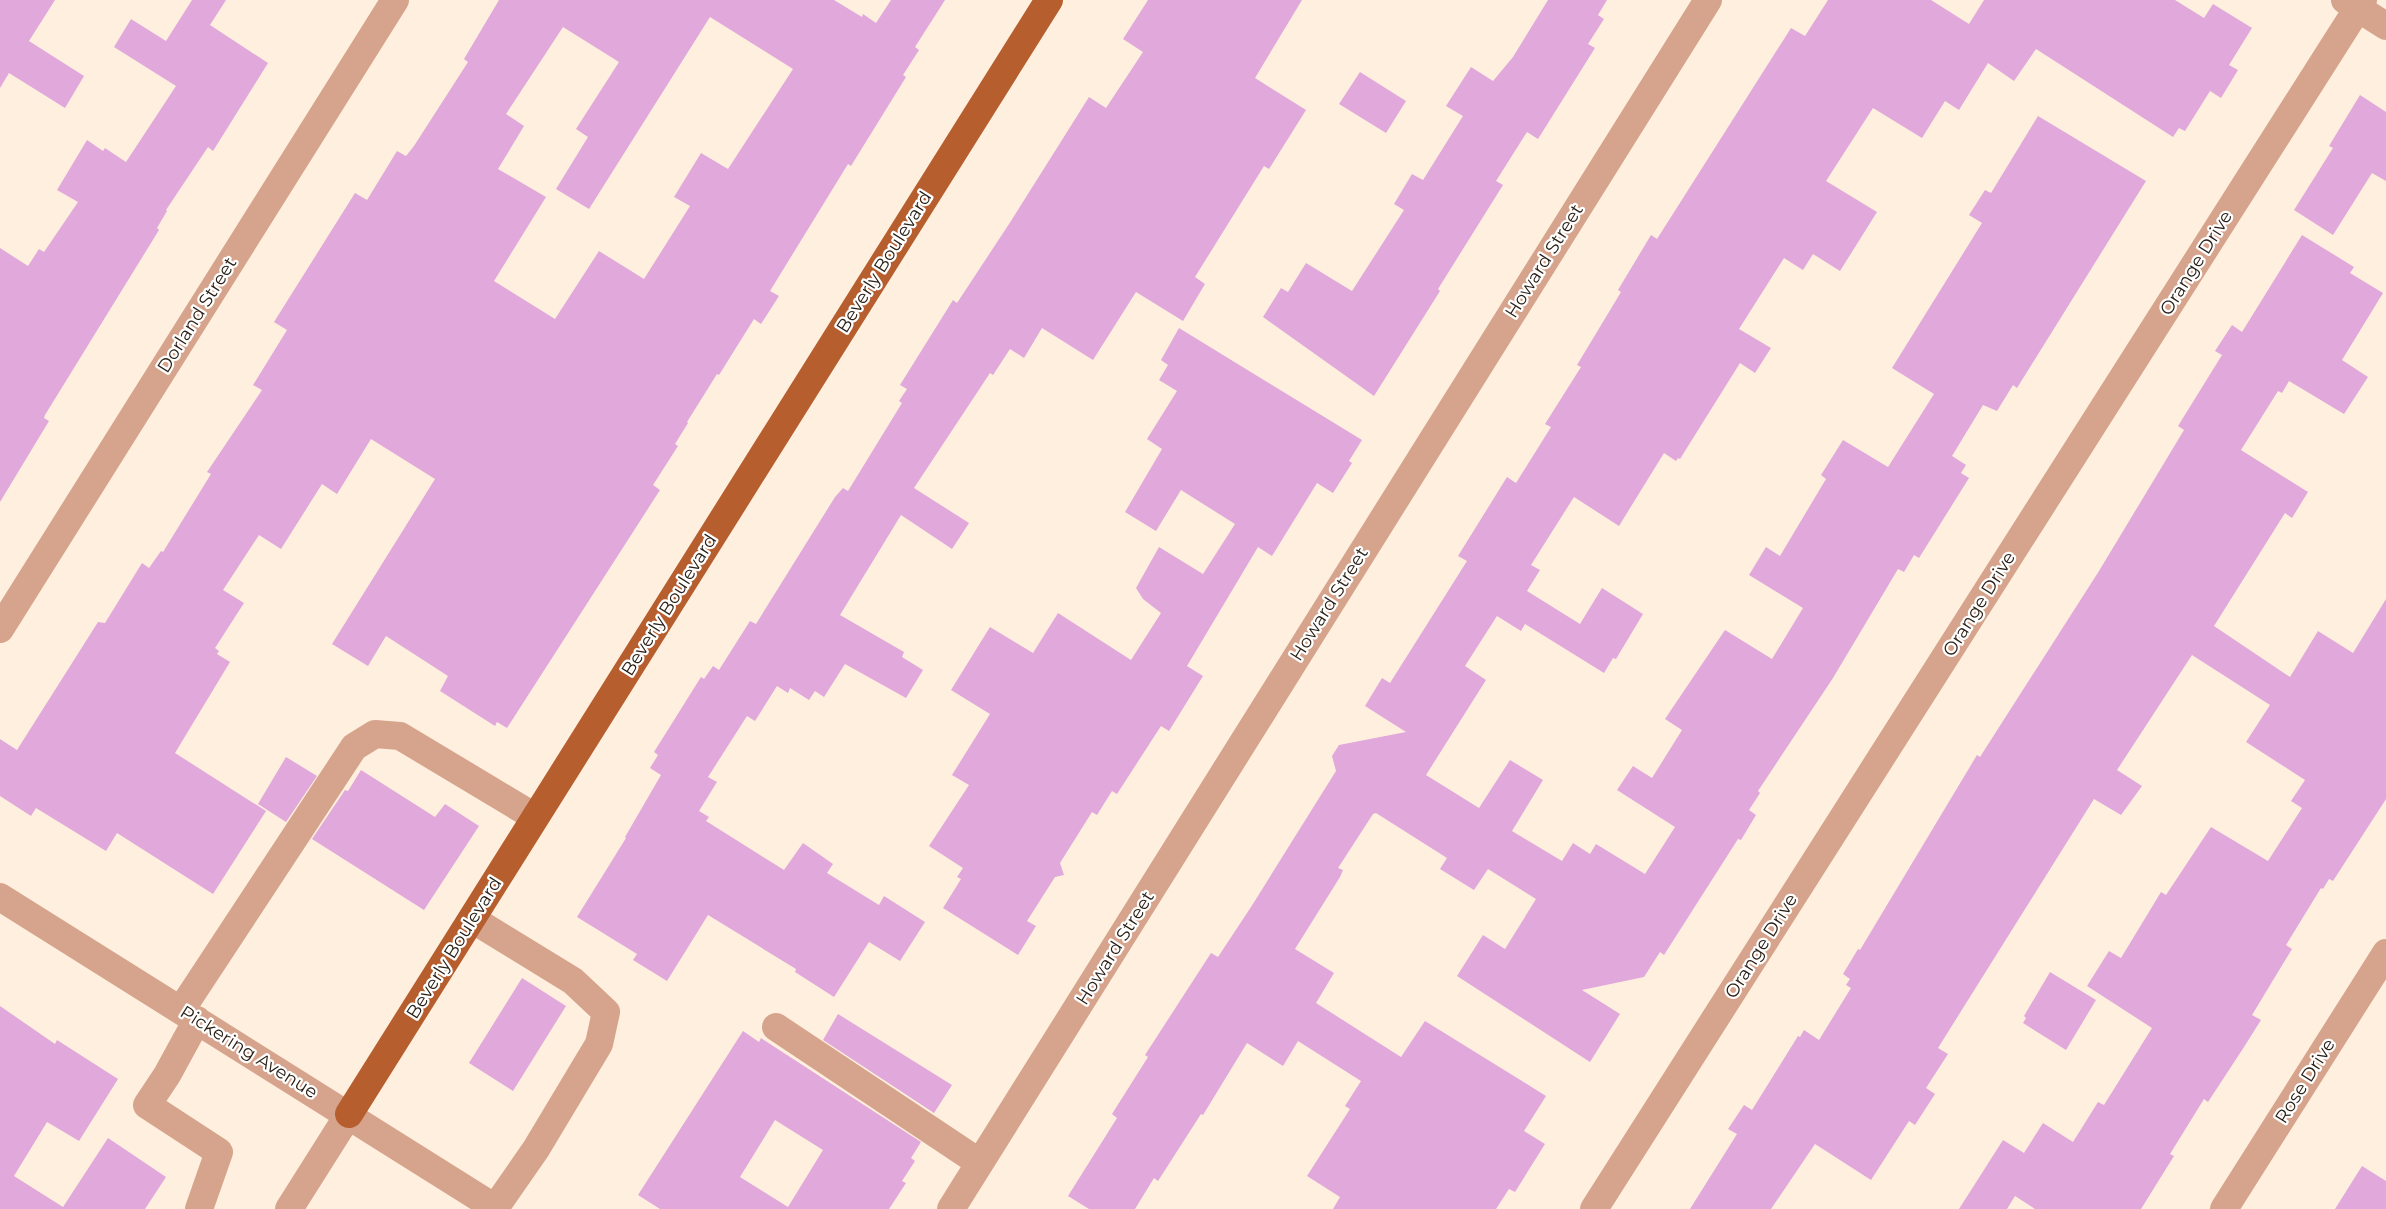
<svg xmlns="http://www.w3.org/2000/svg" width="2386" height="1209" viewBox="0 0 2386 1209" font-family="Montserrat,sans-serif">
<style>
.building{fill:#e0a8db;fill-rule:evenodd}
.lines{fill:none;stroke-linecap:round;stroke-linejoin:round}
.minor{stroke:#d6a48c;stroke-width:28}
.major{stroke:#b75e2f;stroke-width:28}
.labels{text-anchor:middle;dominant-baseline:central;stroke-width:4.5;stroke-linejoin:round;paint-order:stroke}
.street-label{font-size:18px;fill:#2a2016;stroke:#fff}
</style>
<rect width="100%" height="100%" fill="#ffefde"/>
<path class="building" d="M0 0H55L29 41 84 76 65 108 9 73 0 88Z
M192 0H226L210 25 268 63 213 151 208 147 166 210 167 211 157 228 159 230 45 415 44 418 49 421 0 502V248L28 266 39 249 44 252 78 202 57 190 87 140 103 151 105 148 126 162 176 86 114 47 131 19 166 41Z
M499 0H834L862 17 863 14 876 23 891 0H945L915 47 919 50 903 75 906 77 851 166 848 164 770 291 779 296 761 324 754 319 719 375 717 374 687 422 688 423 675 444 678 446 653 485 660 490 507 728 497 722 495 726 440 691 448 676 386 636 368 666 332 644 435 479 371 439 337 494 322 484 281 549 259 535 223 590 244 603 215 648 219 651 217 654 230 662 175 753 266 811 213 894 117 833 106 851 36 808 31 816 0 796V739L17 750 98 622 105 623 142 563 149 568 161 551 163 552 211 474 207 472 262 390 253 385 287 330 274 322 355 193 367 200 397 151 406 156 414 146 468 62 464 59ZM710 17 793 69 728 169 701 153 674 197 690 206 644 279 599 251 555 319 494 281 546 197 498 169 524 126 506 114 563 27 619 62 576 129 588 137 556 189 589 209Z
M1148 0H1302L1255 78 1306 110 1269 169 1264 166 1195 277 1205 284 1183 321 1136 292 1093 360 1042 328 1024 358 1010 349 993 375 990 373 914 488 969 523 952 549 901 515 840 615 904 652 902 657 923 670 906 698 845 664 824 697 815 691 809 700 790 688 788 693 777 686 755 721 747 716 708 777 717 782 699 811 709 817 706 821 784 870 803 843 833 864 827 873 879 905 884 896 925 922 900 961 869 942 834 997 795 972 796 969 708 915 667 981 633 960 637 954 577 917 626 838 625 837 661 775 650 768 658 755 654 752 701 677 704 679 713 666 719 670 750 621 756 624 835 497 843 488 848 491 902 403 899 401 907 389 900 385 953 300 957 303 1011 221 1089 97 1106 108 1143 52 1123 39Z
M1548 0H1607L1598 15 1604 19 1588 44 1595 48 1538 139 1527 132 1496 181 1503 185 1438 289 1440 291 1374 396 1263 317 1281 288 1288 292 1306 263 1352 291 1404 210 1394 204 1412 174 1423 180 1463 116 1446 106 1471 67 1493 81 1513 57Z
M1828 0H1931L1969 24 1984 0H2175L2204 18 2213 4 2252 28 2229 65 2238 70 2221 98 2210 91 2185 131 2179 128 2173 137 2036 49 2014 81 1988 63 1959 110 1945 101 1922 138 1873 108 1826 181 1877 212 1840 271 1813 254 1803 270 1784 258 1739 329 1771 348 1755 373 1740 363 1680 459 1678 458 1676 461 1664 453 1619 526 1574 497 1531 565 1540 570 1527 591 1580 624 1602 588 1643 614 1616 659 1613 658 1604 673 1525 624 1521 631 1497 616 1465 666 1486 680 1426 775 1479 808 1510 760 1543 780 1512 831 1562 861 1573 843 1590 854 1596 844 1645 874 1675 827 1617 790 1633 766 1652 778 1682 730 1665 719 1725 630 1772 659 1803 608 1749 575 1766 547 1780 556 1826 479 1821 475 1843 440 1888 467 1934 394 1892 368 1982 223 1969 215 1985 190 1991 193 2038 116 2146 181 2017 388 2013 385 1997 411 1983 405 1952 456 1966 465 1961 473 1969 478 1919 558 1914 555 1904 572 1898 569 1833 678 1758 791 1760 793 1749 810 1756 815 1741 840 1738 839 1664 955 1660 952 1644 977 1582 990 1620 1014 1590 1062 1457 976 1483 935 1505 949 1536 899 1488 869 1474 890 1440 869 1447 858 1376 813 1373 814 1338 868 1343 870 1340 877 1295 949 1334 973 1316 1003 1401 1057 1425 1021 1546 1096 1524 1131 1545 1144 1515 1192 1509 1189 1496 1209H1333L1340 1197 1307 1176 1350 1109 1345 1106 1361 1081 1298 1041 1283 1066 1247 1043 1203 1115 1201 1114 1158 1181 1154 1178 1135 1209H1089L1068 1196 1117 1118 1112 1114 1148 1057 1145 1055 1211 953 1218 957 1251 907 1336 771 1332 756 1339 745 1406 732 1365 706 1382 678 1390 683 1467 561 1458 556 1507 477 1516 483 1551 427 1545 424 1581 367 1577 365 1621 292 1618 290 1651 235 1657 239 1791 28 1805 36Z
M1360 72 1406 101 1386 133 1339 104Z
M2360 95 2386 112V181L2372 173 2333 235 2294 210 2333 148 2329 146Z
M2302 235 2354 267 2350 273 2383 293 2342 360 2368 377 2344 414 2289 381 2282 393 2278 391 2241 450 2308 492 2292 518 2285 513 2214 626 2290 677 2318 631 2353 653 2386 599V799L2333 881 2329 879 2323 889 2321 888 2286 945 2292 949 2252 1015 2261 1020 2244 1047 2208 1102 2204 1099 2170 1154 2174 1156 2141 1209H2035L2015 1196 2007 1209H1959L2003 1140 2024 1153 2043 1123 2073 1142 2098 1102 2104 1105 2152 1028 2087 986 2109 951 2121 958 2161 892 2166 895 2211 827 2268 861 2302 808 2291 801 2305 780 2246 742 2270 705 2192 655 2117 770 2142 786 2121 815 2094 799 1938 1048 1948 1054 1926 1088 1935 1094 1915 1125 1909 1121 1871 1180 1815 1144 1771 1209H1690L1737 1134 1728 1129 1744 1105 1752 1110 1798 1036 1800 1037 1804 1030 1819 1040 1851 988 1846 985 1850 979 1843 974 1858 949 1860 950 1977 755 1980 757 2099 571 2184 430 2178 426 2222 355 2215 351 2232 325 2242 332Z
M1179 328 1362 440 1349 461 1352 463 1333 493 1317 483 1272 556 1258 547 1187 666 1203 676 1169 731 1161 726 1117 794 1112 791 1097 815 1092 812 1060 863 1064 875 1055 877 1027 921 1036 926 1018 955 943 908 961 879 957 877 963 868 929 846 969 785 952 775 990 714 951 690 990 627 1033 653 1058 613 1131 660 1161 613 1143 599 1136 588 1159 547 1203 574 1235 524 1181 490 1156 531 1125 512 1162 449 1147 439 1177 391 1159 380 1168 365 1161 360Z
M286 757 317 776 286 822 258 804Z
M361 770 435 817 445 804 479 826 424 910 312 839 345 790 348 791Z
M2050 972 2096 1000 2066 1050 2023 1023 2026 1018 2024 1016Z
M522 978 566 1006 513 1091 469 1063Z
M0 1006 55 1044 57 1040 118 1079 79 1141 47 1122 14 1176 63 1207 108 1138 166 1177 145 1209H0Z
M838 1014 952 1085 934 1113 823 1040Z
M743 1031 759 1042 761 1038 921 1142 911 1158 915 1161 902 1181 906 1183 889 1209H660L638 1195ZM775 1120 823 1150 788 1207 740 1177Z
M2362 1166 2386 1181V1209H2335Z"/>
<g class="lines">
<path class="minor" d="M2345 0 2386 26
M0 629 395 0
M0 897 497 1209
M472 919 573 981 606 1012 599 1044 536 1149 495 1208
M181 1010 354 747 375 734 400 736 535 817
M197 1020 167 1075 147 1105 219 1152 199 1209
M776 1027 980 1163
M289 1209 349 1114
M951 1209 1708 0
M1594 1209 2363 0
M2224 1209 2386 953"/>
<path class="major" d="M349 1114 1049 0"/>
</g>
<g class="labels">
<g class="street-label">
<text transform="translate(1544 261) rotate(-58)">Howard Street</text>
<text transform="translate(884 262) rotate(-58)">Beverly Boulevard</text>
<text transform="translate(2196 263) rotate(-58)">Orange Drive</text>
<text transform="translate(197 315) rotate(-58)">Dorland Street</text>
<text transform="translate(1329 604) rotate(-58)">Howard Street</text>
<text transform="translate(1979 604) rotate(-58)">Orange Drive</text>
<text transform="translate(669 605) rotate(-58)">Beverly Boulevard</text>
<text transform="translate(1761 946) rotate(-58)">Orange Drive</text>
<text transform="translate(454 948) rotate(-58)">Beverly Boulevard</text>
<text transform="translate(1115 948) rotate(-58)">Howard Street</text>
<text transform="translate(249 1052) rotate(32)">Pickering Avenue</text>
<text transform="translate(2305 1081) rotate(-58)">Rose Drive</text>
</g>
</g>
</svg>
